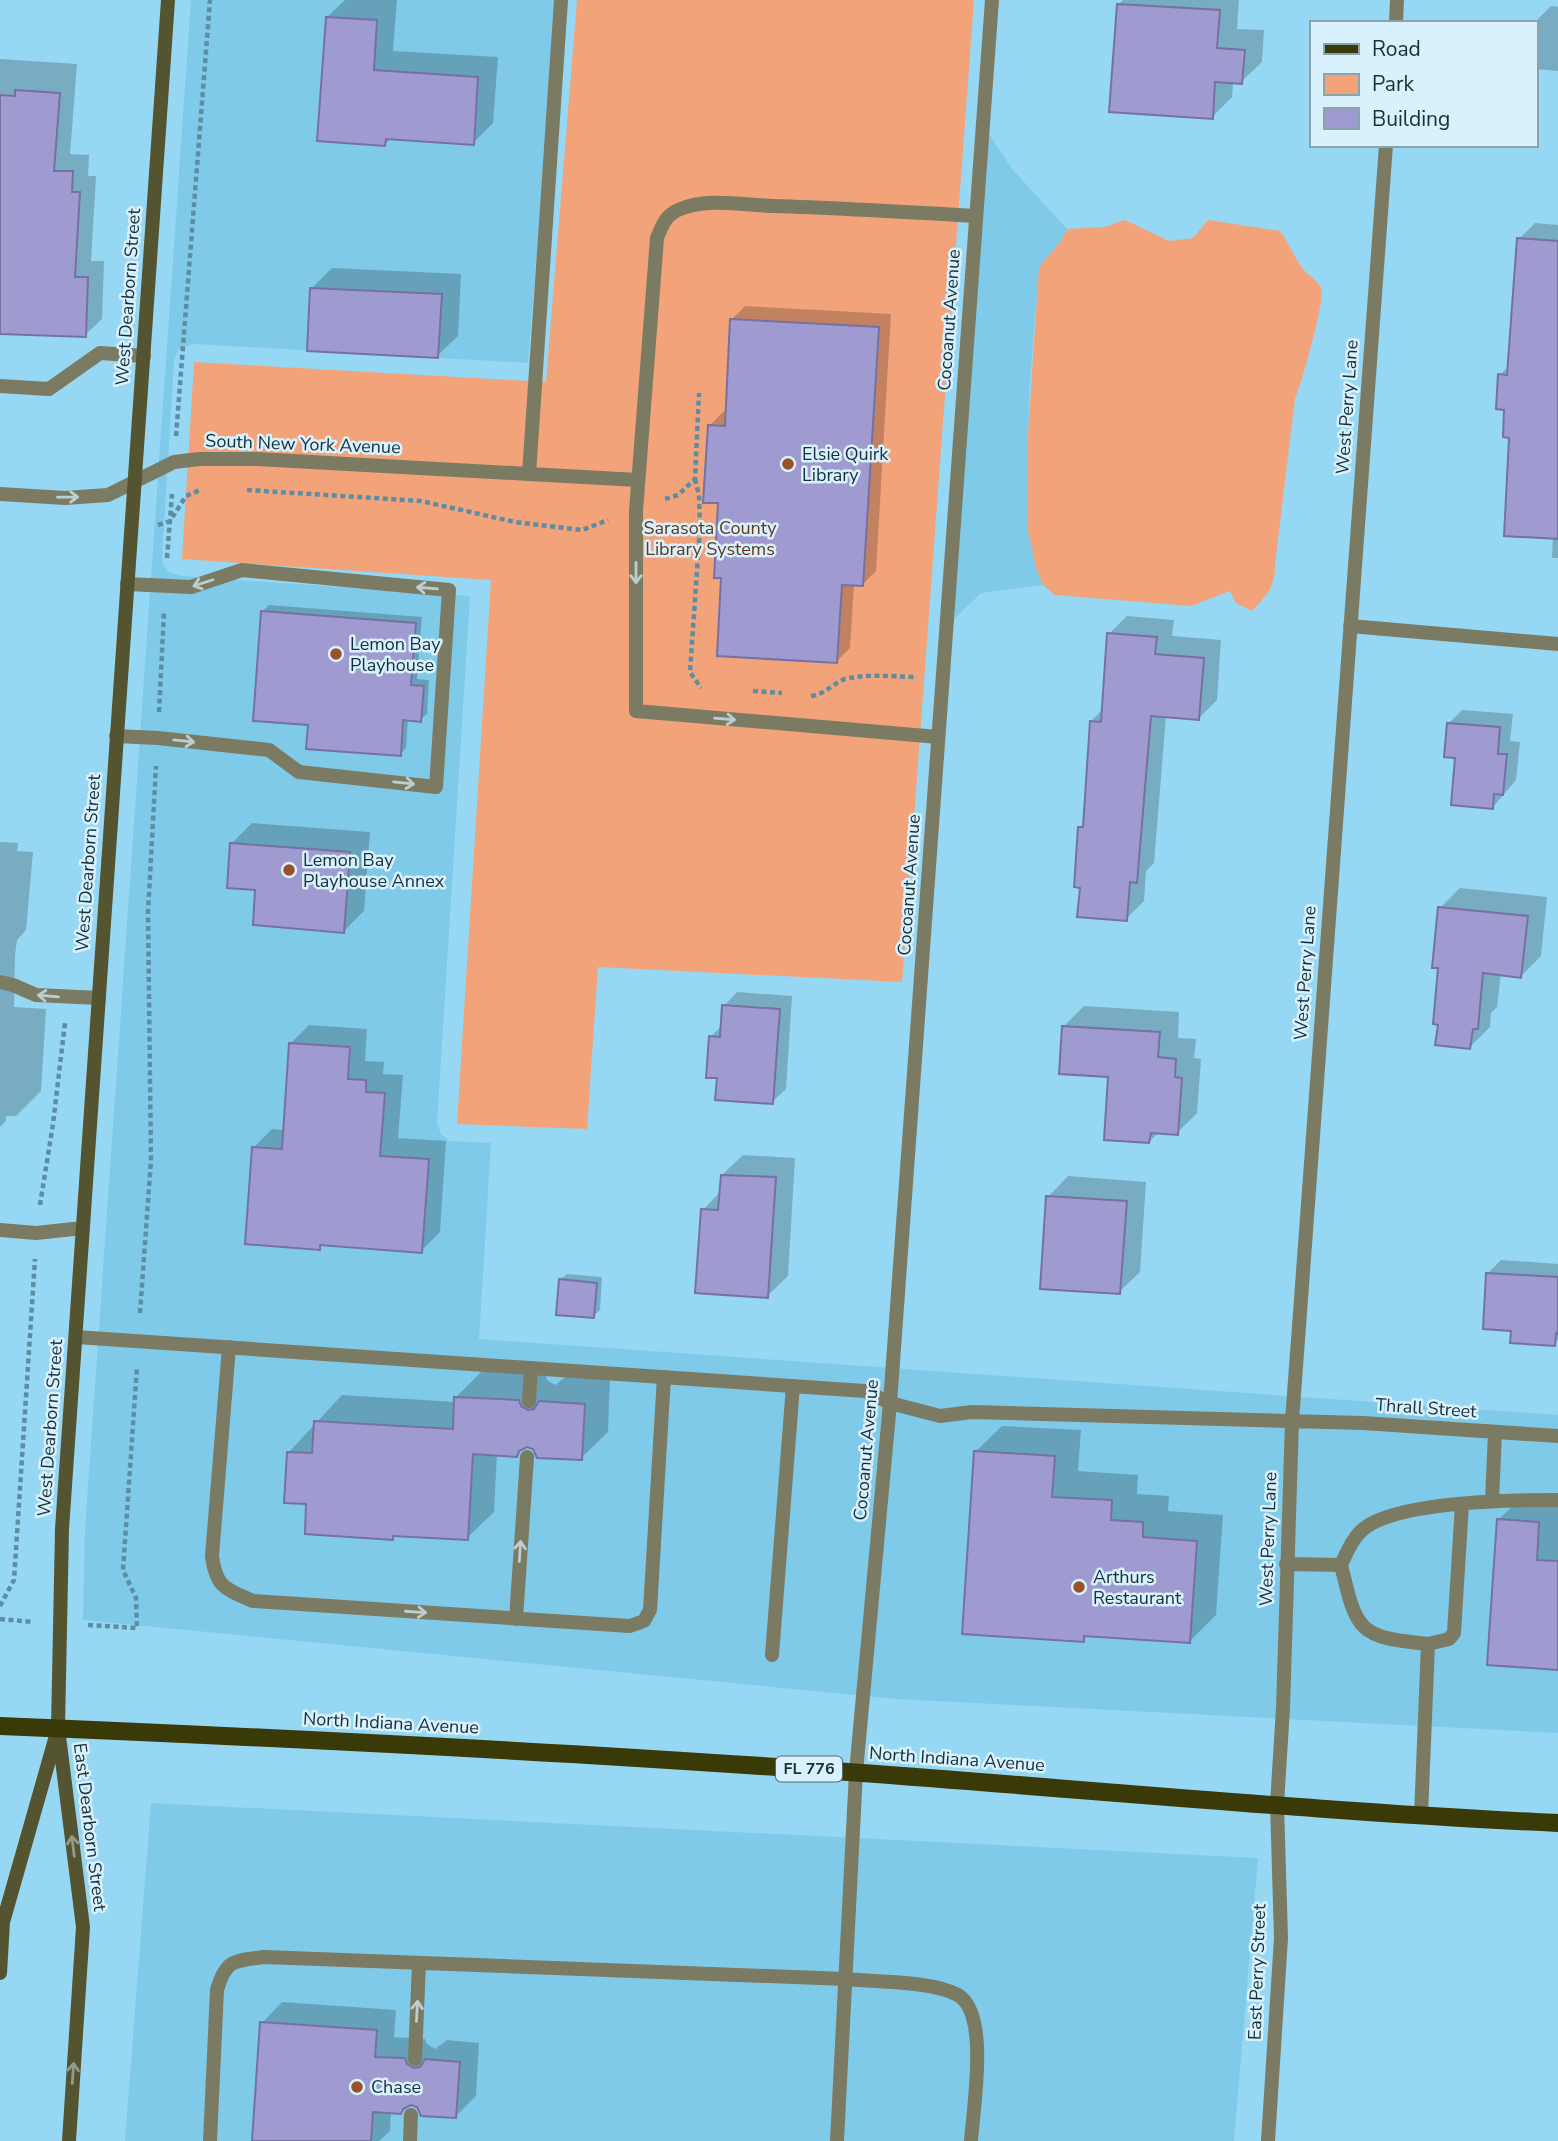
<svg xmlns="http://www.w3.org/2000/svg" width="1558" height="2141" viewBox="0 0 1558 2141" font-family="'Nunito Sans',sans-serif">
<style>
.built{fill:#80cae9}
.green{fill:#f3a37a}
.shadow{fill:#0003}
.building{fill:#9f9bd0;stroke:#7571a3;stroke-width:2}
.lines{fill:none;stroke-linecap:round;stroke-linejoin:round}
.path{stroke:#5d8da2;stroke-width:4.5;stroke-dasharray:5 3.5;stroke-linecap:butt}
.lane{stroke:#7b7b63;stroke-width:14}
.street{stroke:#7b7b63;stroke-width:14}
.secondary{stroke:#555431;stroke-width:14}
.primary{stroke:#3a3908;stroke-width:18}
.oneway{stroke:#bccecf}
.oneway2{stroke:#909b8d}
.poi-dot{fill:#98522b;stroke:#d8f1fd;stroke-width:2.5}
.labels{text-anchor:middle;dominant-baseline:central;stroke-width:5;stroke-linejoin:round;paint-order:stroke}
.shield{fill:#d8f1fd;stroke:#506a75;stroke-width:2}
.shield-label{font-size:16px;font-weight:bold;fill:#15303b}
.street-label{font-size:18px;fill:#15303b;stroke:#d8f1fd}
.poi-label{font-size:18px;fill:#15303b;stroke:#d8f1fd;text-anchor:start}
.park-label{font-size:18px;fill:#62351c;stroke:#d8f1fd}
</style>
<rect width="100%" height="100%" fill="#96d7f4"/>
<path class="built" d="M191 0H557L528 363 195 344 183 347 178 350 174 361 162 558 163 564 169 572 181 576 470 596 437 1123 441 1134 450 1141 491 1143 479 1339 1558 1415V1733L897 1699 83 1620 85 1530Z
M984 126 1012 169 1067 229 1061 241 1039 268 1030 381 1027 448V525L1036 568 1043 585 981 593 948 625Z
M151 1803 1258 1858 1234 2141H125Z"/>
<path class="green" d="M577 0H974L902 982 598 967 587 1129 457 1124 491 580 182 559 194 362 546 382Z
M1125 220 1169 241 1193 238 1208 220 1280 231C1289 243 1294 257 1303 269 1308 275 1318 281 1321 288 1326 299 1301 385 1295 399L1275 564C1276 586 1266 596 1252 611L1236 603 1230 591 1191 606 1055 595 1043 585 1036 568 1027 526V448L1039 267 1061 241 1067 229 1104 227Z"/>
<path class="shadow" d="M345 0H397L393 51 498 57 493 123 473 143 391 138 385 144 327 17Z
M1123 0H1239L1237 29 1264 30 1262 62 1241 82H1233L1232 97 1212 117 1118 5Z
M1551 6 1558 7V71L1535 69 1538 19Z
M0 59 77 64 70 154 89 155 88 176H96L91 261H104L102 319 85 335 0 332Z
M1535 223 1558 225V558H1552L1553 537 1511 436 1500 375 1509 366 1519 239Z
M332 268 461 274 458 336 437 356 312 288Z
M745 306 891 314 876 571 863 584H854L850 648 837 661 723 576 720 502 710 425 723 412H727L732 319Z
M269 605 422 617 417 679 429 680 427 714 420 720 408 719 406 748 400 754 263 611Z
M1127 616 1174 620 1172 636 1221 640 1217 700 1199 718 1166 716 1154 863 1146 871 1144 901 1126 919 1081 886 1080 828 1085 823 1091 721 1103 709 1109 634Z
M1462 710 1513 714 1510 741 1520 742 1516 780 1493 807 1457 756 1448 724Z
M252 823 370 832 364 911 344 931 257 888 232 843Z
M0 842 18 843 17 851 33 852 26 930 17 940 15 955 14 1007 46 1009 41 1091 16 1116H6V1121L0 1127Z
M1460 888 1547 897 1541 956 1521 976 1501 973 1497 1007 1491 1013 1490 1027 1470 1047 1439 1024 1440 908Z
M737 992 792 996 786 1089 772 1102 719 1077 710 1037 723 1025 724 1006Z
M1084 1006 1179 1012 1178 1038 1196 1039 1194 1058 1201 1059 1197 1113 1177 1133 1159 1132 1149 1142 1110 1076 1064 1026Z
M309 1025 367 1029 365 1061 384 1062 383 1074 403 1075 398 1138 446 1141 440 1232 421 1251 323 1244 320 1248 253 1148 272 1129 285 1130 290 1044Z
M743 1155 795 1158 788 1276 767 1296 703 1210 721 1191 722 1175Z
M1068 1176 1146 1182 1140 1272 1119 1292 1048 1197Z
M1501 1260 1558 1264V1340L1554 1344 1512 1329 1487 1274Z
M567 1274 602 1277 600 1310 593 1316 560 1280Z
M482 1371 545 1374 547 1380 555 1385 567 1376 610 1378 608 1432 581 1458 525 1446 517 1455 497 1453 494 1512 467 1538 396 1534 392 1538 308 1502 289 1452 342 1395 456 1402V1397Z
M1002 1426 1081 1430 1078 1471 1138 1475 1137 1494 1169 1496 1168 1511 1223 1515 1216 1615 1190 1641 1089 1634 1083 1640 975 1452Z
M1523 1496 1558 1498V1668L1498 1520Z
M282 2002 396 2010 394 2037 425 2039 427 2044 435 2049 447 2040 479 2043 476 2096 456 2116 421 2109 412 2104 401 2113 391 2112 390 2131 379 2141H254L262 2023Z"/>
<path class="building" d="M1117 4 1220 10 1217 48 1245 50 1242 84 1215 82 1213 119 1109 112Z
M326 17 377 20 374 70 478 77 474 145 386 139 385 146 317 141Z
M15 90 60 93 54 171H73L72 192H80L75 277H88L86 337 0 334V95L15 96Z
M1517 238 1558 241V539L1504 536 1509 438 1503 437 1504 410 1496 409 1498 374 1507 375Z
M310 288 442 294 438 358 307 351Z
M730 319 879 327 863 586 842 585 837 663 717 656 721 578H714L718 503H703L708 425 725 426Z
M261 611 416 623 411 685 424 686 421 722 403 720 401 756 306 749 308 725 253 721Z
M1107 633 1157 637 1155 654 1204 658 1199 720 1151 716 1137 883 1130 882 1127 921 1077 917 1080 888 1074 887 1078 827H1083L1090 721 1101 722Z
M1447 723 1500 727 1498 754H1507L1503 795 1494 794 1493 809 1451 805 1455 758 1444 757Z
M230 843 350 852 344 933 253 925 255 890 227 888Z
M1438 907 1528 916 1521 978 1483 973 1478 1029H1473L1470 1049 1435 1045 1438 1025 1433 1024 1438 968H1432Z
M722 1005 780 1009 773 1104 715 1100 717 1078H706L709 1036 720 1037Z
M1062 1026 1160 1032 1158 1057 1176 1059 1175 1077 1182 1078 1178 1135 1151 1133 1149 1143 1104 1140 1108 1077 1059 1074Z
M289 1043 350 1047 348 1079 366 1080V1092L385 1093 380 1156 429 1159 422 1253 320 1245V1250L245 1244 252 1147 282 1149Z
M721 1175 776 1177 768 1298 695 1293 701 1209 718 1210Z
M1046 1196 1127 1201 1120 1294 1040 1289Z
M1486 1273 1558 1277V1334L1556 1333 1555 1346 1510 1343 1511 1331 1483 1329Z
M559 1279 597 1283 594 1318 556 1315Z
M454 1397 519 1400 521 1406 528 1410 534 1409 539 1401 585 1404 582 1460 537 1458 533 1449 527 1447 519 1451 517 1457 473 1454 468 1540 393 1536V1540L305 1534 306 1504 284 1503 287 1452 312 1453 314 1421 453 1429Z
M974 1451 1055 1456 1052 1497 1112 1500 1111 1520 1143 1522V1537L1197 1541 1190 1643 1084 1636V1642L962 1634Z
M1497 1519 1539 1522 1537 1560 1558 1561V1670L1487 1665Z
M260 2022 377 2030 375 2057 405 2058 407 2064 414 2068 420 2067 425 2059 460 2062 456 2118 421 2116 417 2107 411 2105 403 2109 401 2114 373 2112 371 2141H252Z"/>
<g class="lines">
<path class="path" d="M176 436 210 0
M695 479 699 495 700 527 690 672 701 688
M247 490 421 501 515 522 582 530 608 520
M665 499 678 495 695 479 699 393
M158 525 170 521 186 496 200 490
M167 558 172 494
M753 691 782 693
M811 696C826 694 833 683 845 679 869 673 893 677 917 677
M159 712 164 612
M40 1205 53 1124 65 1023
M140 1313 151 1160 148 913 156 766
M0 1606 14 1580 35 1259
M0 1619 34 1622
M88 1625 137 1628 136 1598 123 1570 137 1367"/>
<path class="lane" d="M561 0 529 474 638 480
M0 386 49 389 100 353 144 356
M116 736 158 738 269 750 299 772 436 787 449 590 242 570 191 587 127 584
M938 737 636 711V511L657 238C662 226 665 216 678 210 706 197 743 205 773 206 841 208 908 212 976 216
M0 982 13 985 36 995 99 998
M0 1230 36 1233 83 1228
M229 1347 212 1556C216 1587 225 1589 253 1601L630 1626 644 1621 650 1610 664 1377
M529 1401 531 1368
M1492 1501 1495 1432
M1286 1564 1341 1565C1346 1554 1351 1541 1360 1532 1390 1501 1514 1500 1558 1500
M1341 1565C1357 1632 1358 1637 1428 1644
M516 1619 527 1457
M772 1655 793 1386
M1421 1816 1428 1644 1449 1639 1454 1633 1462 1504
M415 2059 419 1963
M210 2141 217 1990C226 1959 234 1961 264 1957L845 1979C876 1982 932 1981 958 1995 990 2014 973 2108 971 2141
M410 2141 411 2115
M837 2141 856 1772"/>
<path class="street" d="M1396 23 1397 0
M0 494 65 498 108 495 174 462 199 459H257L529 474
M1350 626 1558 644
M76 1337 865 1391 890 1403 940 1416 972 1412 1363 1423 1558 1436
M856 1772 890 1403 992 0
M1268 2141 1281 1938 1277 1804 1283 1708 1292 1421 1386 145"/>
<path class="secondary" d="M0 1973 3 1922 56 1736
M69 2141 83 1927 58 1728 62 1529 168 0"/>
<path class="primary" d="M0 1726C287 1738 575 1752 862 1773 1094 1790 1326 1812 1558 1823"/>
</g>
<defs><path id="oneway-shaft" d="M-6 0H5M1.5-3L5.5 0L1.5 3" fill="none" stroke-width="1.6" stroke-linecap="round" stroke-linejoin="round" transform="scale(1.75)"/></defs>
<g class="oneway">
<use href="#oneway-shaft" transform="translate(68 497) rotate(-1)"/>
<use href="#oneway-shaft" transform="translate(636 573) rotate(90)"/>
<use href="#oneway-shaft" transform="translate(203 583) rotate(162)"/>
<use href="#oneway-shaft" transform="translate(427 588) rotate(-175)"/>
<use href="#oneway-shaft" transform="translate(725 719) rotate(5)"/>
<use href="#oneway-shaft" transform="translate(184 741) rotate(6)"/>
<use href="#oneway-shaft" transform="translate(404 783) rotate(6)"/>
<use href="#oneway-shaft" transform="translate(48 996) rotate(-175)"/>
<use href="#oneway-shaft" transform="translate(520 1551) rotate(-86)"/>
<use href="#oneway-shaft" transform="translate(416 1612) rotate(4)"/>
<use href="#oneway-shaft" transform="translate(417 2011) rotate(-87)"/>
</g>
<g class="oneway2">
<use href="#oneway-shaft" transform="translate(73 1846) rotate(-97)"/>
<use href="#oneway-shaft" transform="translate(73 2073) rotate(-86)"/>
</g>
<g class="poi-dot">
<circle cx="788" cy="464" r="7"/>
<circle cx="336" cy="654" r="7"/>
<circle cx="289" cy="870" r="7"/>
<circle cx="1079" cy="1587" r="7"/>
<circle cx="357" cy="2087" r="7"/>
</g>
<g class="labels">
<rect class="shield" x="776" y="1756.5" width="66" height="25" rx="5"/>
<g class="shield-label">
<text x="809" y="1769">FL 776</text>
</g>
<g class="street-label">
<text transform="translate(128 297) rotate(-86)">West Dearborn Street</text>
<text transform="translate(949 320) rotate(-86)">Cocoanut Avenue</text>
<text transform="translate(1347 407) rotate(-86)">West Perry Lane</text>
<text transform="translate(303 444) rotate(2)">South New York Avenue</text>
<text transform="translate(88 863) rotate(-86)">West Dearborn Street</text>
<text transform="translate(909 885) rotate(-86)">Cocoanut Avenue</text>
<text transform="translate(1305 973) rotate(-86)">West Perry Lane</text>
<text transform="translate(1426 1408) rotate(4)">Thrall Street</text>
<text transform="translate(50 1428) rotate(-86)">West Dearborn Street</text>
<text transform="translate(866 1450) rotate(-85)">Cocoanut Avenue</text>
<text transform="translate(1268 1539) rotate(-88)">West Perry Lane</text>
<text transform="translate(391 1723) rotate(3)">North Indiana Avenue</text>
<text transform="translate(957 1759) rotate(4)">North Indiana Avenue</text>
<text transform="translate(90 1827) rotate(83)">East Dearborn Street</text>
<text transform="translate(1257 1972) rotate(-88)">East Perry Street</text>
</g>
<g class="poi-label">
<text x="802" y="454">Elsie Quirk<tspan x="802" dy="21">Library</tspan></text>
<text x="350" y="644">Lemon Bay<tspan x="350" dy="21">Playhouse</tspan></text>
<text x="303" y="860">Lemon Bay<tspan x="303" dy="21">Playhouse Annex</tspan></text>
<text x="1093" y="1577">Arthurs<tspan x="1093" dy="21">Restaurant</tspan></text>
<text x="371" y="2087">Chase</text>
</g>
<g class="park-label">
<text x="710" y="528">Sarasota County<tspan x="710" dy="21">Library Systems</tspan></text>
</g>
</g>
<rect x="1310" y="21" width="228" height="126" fill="#d8f1fd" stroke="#8aa4af" stroke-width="2"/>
<rect x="1324" y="44" width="35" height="10" fill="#3a3908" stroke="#8aa4af" stroke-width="2"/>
<text x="1372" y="56" font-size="21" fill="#15303b">Road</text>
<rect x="1324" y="74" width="35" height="21" fill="#f3a37a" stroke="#8aa4af" stroke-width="2"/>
<text x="1372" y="91" font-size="21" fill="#15303b">Park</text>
<rect x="1324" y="108" width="35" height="21" fill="#9f9bd0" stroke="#8aa4af" stroke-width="2"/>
<text x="1372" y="126" font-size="21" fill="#15303b">Building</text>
</svg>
